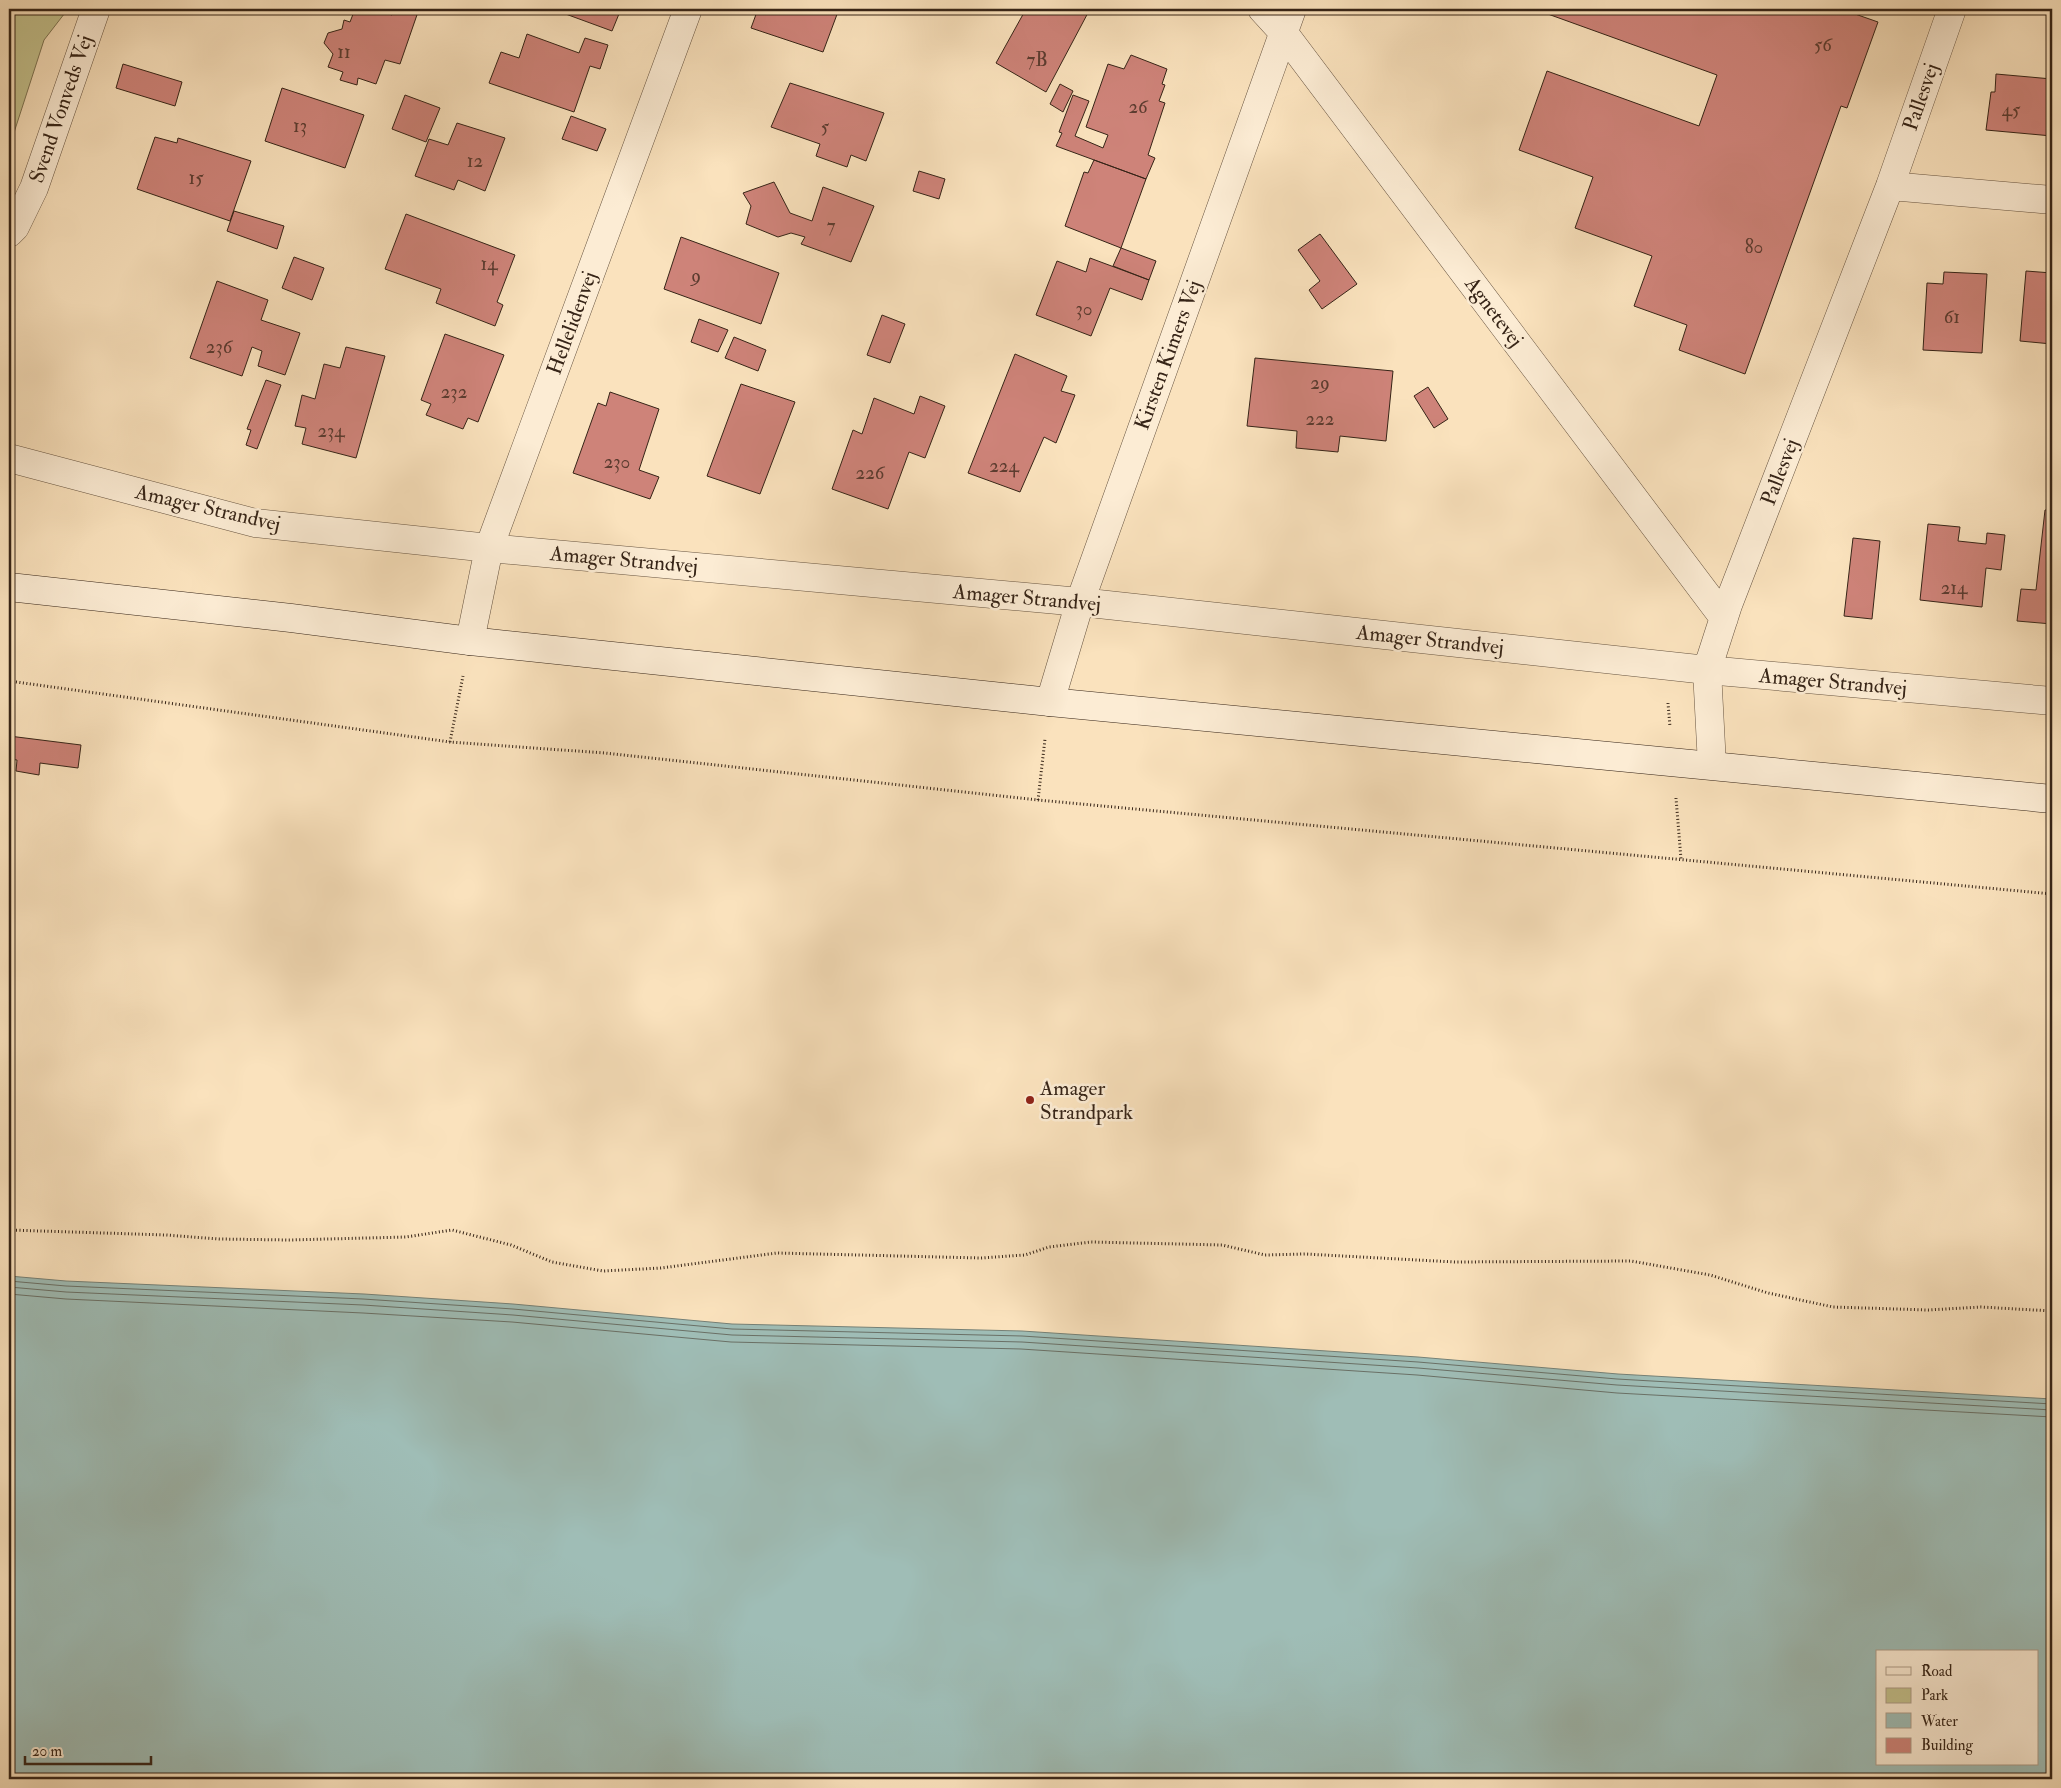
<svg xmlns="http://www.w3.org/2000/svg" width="2061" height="1788" viewBox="0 0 2061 1788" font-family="'IM FELL Double Pica',serif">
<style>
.green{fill:#c4c28d;stroke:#7d7352}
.water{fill:#9fbdb6;stroke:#758076;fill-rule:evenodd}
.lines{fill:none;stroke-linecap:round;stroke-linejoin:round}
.shore{stroke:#6a7066;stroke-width:1}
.building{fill:#ce8379;stroke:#362417}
.street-casing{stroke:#675440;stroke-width:29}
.secondary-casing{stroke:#362417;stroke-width:29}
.path{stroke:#362417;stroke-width:3;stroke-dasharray:1 2.5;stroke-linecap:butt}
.street{stroke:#fcecd4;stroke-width:28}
.secondary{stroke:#fcecd4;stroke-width:28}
.poi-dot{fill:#8f2418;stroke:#fcecd4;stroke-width:2}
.labels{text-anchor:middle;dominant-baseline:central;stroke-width:5;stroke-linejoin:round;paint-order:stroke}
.number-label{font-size:19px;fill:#5c3c30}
.street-label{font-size:21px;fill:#362417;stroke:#fcecd4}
.poi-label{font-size:21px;fill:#362417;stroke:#fcecd4;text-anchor:start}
</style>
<rect width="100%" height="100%" fill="#fae2bd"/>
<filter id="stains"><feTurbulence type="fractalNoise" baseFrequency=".004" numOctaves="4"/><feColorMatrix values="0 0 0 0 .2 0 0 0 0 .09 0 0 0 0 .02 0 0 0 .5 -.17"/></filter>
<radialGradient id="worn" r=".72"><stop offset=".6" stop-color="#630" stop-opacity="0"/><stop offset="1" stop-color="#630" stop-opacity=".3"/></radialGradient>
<path class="green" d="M9 9H68L44 40 9 148Z"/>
<path class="water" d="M9 1276 66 1281 364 1294 513 1304 732 1324 1022 1331 1418 1357 1618 1374 2052 1399V1779H9ZM1877 1652H2037V1764H1877Z"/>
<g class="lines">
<path class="shore" d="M9 1281 66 1286 363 1299 513 1309 732 1329 1022 1336 1418 1362 1617 1379 2052 1404
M9 1287 66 1292 363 1305 513 1315 732 1335 1022 1342 1418 1368 1617 1385 2052 1410
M9 1294 66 1299 363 1313 512 1322 731 1342 1021 1349 1417 1375 1617 1393 2052 1417"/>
</g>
<path class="building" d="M355 9H372L392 15 394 9H419L400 64 385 60 376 84 358 78 357 85 340 80 343 72 328 67 333 54 324 43 328 33 342 29 344 20 350 22Z
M552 9H621L612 31Z
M758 9H839L823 52 751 28Z
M1026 9H1090L1046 92 996 63Z
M1534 9H1857L1855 14 1878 22 1847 108 1841 106 1745 374 1679 350 1687 325 1634 306 1652 256 1575 228 1593 177 1519 150 1547 71 1699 126 1717 75Z
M527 34 579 53 585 38 608 45 600 69 590 66 574 112 489 83 501 52 519 58Z
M1131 55 1167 69 1162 84 1165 85 1159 101 1165 103 1148 155 1155 158 1146 179 1056 146 1062 133 1059 132 1073 95 1089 101 1075 136 1103 148 1108 135 1086 127 1108 64 1124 69Z
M123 64 182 82 175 106 116 88Z
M1996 74 2052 79V136L1986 130 1991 92H1995Z
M790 83 884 113 866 161 851 155 847 167 816 156 820 144 771 127Z
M1060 84 1073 91 1063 112 1050 104Z
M282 88 364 115 345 168 265 141Z
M405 95 440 108 426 142 392 129Z
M571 116 606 129 597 151 562 139Z
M457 123 505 138 485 191 458 180 454 190 415 176 429 139 448 145Z
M155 137 177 143 178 138 251 161 230 221 137 189Z
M1094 160 1146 179 1121 248 1065 226 1084 172 1088 173Z
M919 171 945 179 939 199 913 191Z
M774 182 790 213 812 221 823 187 874 206 851 262 801 244 805 237 791 233 778 237 746 224 751 206 743 193Z
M234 211 284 226 277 249 227 231Z
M406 214 515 255 497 302 503 305 495 326 436 303 441 289 385 269Z
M1320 234 1357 284 1322 309 1309 290 1320 281 1298 250Z
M681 237 779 273 761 324 664 289Z
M1121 248 1156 261 1149 280 1113 266Z
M294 257 324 268 312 300 282 288Z
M1090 258 1149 280 1142 300 1110 288 1091 336 1036 315 1057 261 1086 272Z
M2026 271 2052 273V344L2020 341Z
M1944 272 1987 274 1982 353 1923 350 1927 283 1943 284Z
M217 281 268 300 261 320 300 333 285 375 258 366 262 351 252 347 242 376 190 358Z
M882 315 905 324 890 363 867 355Z
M699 319 728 330 718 352 691 342Z
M445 334 504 355 478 422 468 418 463 429 426 415 431 404 421 400Z
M734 337 766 350 758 371 725 358Z
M346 347 385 356 356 458 302 444 306 428 295 426 302 395 315 399 324 364 340 368Z
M1015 354 1067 376 1061 391 1075 395 1056 443 1044 437 1020 492 968 473Z
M1255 358 1393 371 1386 441 1340 436 1338 452 1296 448 1297 431 1247 426Z
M266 380 281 385 257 449 246 445 251 430 247 429Z
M741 384 795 402 760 494 707 476Z
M1428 387 1448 419 1434 428 1414 396Z
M610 392 659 409 639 470 659 477 650 499 573 473 598 403 606 406Z
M920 396 945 406 925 458 909 452 888 509 832 489 853 430 862 434 874 398 914 414Z
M2045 510H2052V624L2017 621 2021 589 2036 590Z
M1928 524 1960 527 1958 541 1986 544 1987 533 2005 535 2001 570 1986 568 1982 607 1920 600Z
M1853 538 1880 541 1872 619 1844 616Z
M9 736 81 745 78 768 40 763 39 775 16 771 17 760 9 759Z"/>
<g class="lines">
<g class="street-casing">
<path id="street" d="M1262 9 1283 32 1724 618
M1890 186 2052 200
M9 233 15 227 34 188 96 9
M9 458 255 523 489 548 1080 602 1707 670 2052 701
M470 641 489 548 688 9
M1050 702 1080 602 1292 9
M1712 765 1707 670 1728 605 1890 186 1952 9"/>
</g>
<g class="secondary-casing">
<path id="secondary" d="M9 587 291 618 470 641 1050 702 2052 799"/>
</g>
<path class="path" d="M9 681 450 742 605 753 1038 800 2052 894
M1668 703 1670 727
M450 742 463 676
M1676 798 1681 859
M1038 800 1045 739
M9 1230 166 1235 219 1239 289 1240 406 1237 452 1230 511 1245 552 1262 603 1271 661 1268 777 1253 981 1258 1025 1255 1049 1247 1091 1242 1222 1245 1265 1255 1305 1254 1455 1262 1631 1261 1710 1275 1768 1293 1833 1307 1928 1310 1981 1307 2052 1311"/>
<use href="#street" class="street"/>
<use href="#secondary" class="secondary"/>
</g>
<circle class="poi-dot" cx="1030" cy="1100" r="5"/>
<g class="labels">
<g class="number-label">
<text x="1823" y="45">56</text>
<text x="344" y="52">11</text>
<text x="1037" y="60">7B</text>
<text x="1138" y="107">26</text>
<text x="2011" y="110">45</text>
<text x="300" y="126">13</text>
<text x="825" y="127">5</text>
<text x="475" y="161">12</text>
<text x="196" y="178">15</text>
<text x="831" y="226">7</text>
<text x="1754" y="247">80</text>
<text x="489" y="264">14</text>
<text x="696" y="276">9</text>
<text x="1084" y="309">30</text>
<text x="1952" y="317">61</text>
<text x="219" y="347">236</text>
<text x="1320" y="383">29</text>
<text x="454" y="392">232</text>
<text x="1320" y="419">222</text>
<text x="331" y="431">234</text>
<text x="617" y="462">230</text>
<text x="1004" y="466">224</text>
<text x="870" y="473">226</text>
<text x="1954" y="588">214</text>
</g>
<g class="street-label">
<text transform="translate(1921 97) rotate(-71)">Pallesvej</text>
<text transform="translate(61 109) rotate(-71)">Svend Vonveds Vej</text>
<text transform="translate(1494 312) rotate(53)">Agnetevej</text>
<text transform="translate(572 323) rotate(-70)">Hellelidenvej</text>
<text transform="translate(1168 355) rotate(-70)">Kirsten Kimers Vej</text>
<text transform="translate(1780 472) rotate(-69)">Pallesvej</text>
<text transform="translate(208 508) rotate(13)">Amager Strandvej</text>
<text transform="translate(624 560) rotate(5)">Amager Strandvej</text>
<text transform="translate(1027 598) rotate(5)">Amager Strandvej</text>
<text transform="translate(1430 640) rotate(6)">Amager Strandvej</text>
<text transform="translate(1833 682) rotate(5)">Amager Strandvej</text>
</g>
<g class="poi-label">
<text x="1040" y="1088">Amager<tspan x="1040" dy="24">Strandpark</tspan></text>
</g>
</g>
<rect width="2061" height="1788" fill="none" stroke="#fae2bd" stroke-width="30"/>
<rect x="10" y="10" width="2041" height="1768" fill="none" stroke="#362417" stroke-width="2.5"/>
<rect x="15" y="15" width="2031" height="1758" fill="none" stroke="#362417"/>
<rect x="1876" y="1650" width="162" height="115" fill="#fcecd4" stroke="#ad9c88"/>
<rect x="1886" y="1667" width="25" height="8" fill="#fcecd4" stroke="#ad9c88"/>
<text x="1921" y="1676" font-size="15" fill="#362417">Road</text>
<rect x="1886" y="1688" width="25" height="15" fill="#c4c28d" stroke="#ad9c88"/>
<text x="1921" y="1700" font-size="15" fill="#362417">Park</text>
<rect x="1886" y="1713" width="25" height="15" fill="#9fbdb6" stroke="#ad9c88"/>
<text x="1921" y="1726" font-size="15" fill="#362417">Water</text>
<rect x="1886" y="1738" width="25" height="15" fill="#ce8379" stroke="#ad9c88"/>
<text x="1921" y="1750" font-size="15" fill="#362417">Building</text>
<path d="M25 1756v8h126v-8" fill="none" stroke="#362417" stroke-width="2.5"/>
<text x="32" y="1756" font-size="15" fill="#362417" stroke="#fcecd4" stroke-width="4" paint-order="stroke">20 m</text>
<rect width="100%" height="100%" filter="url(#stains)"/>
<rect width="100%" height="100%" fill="url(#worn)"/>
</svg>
